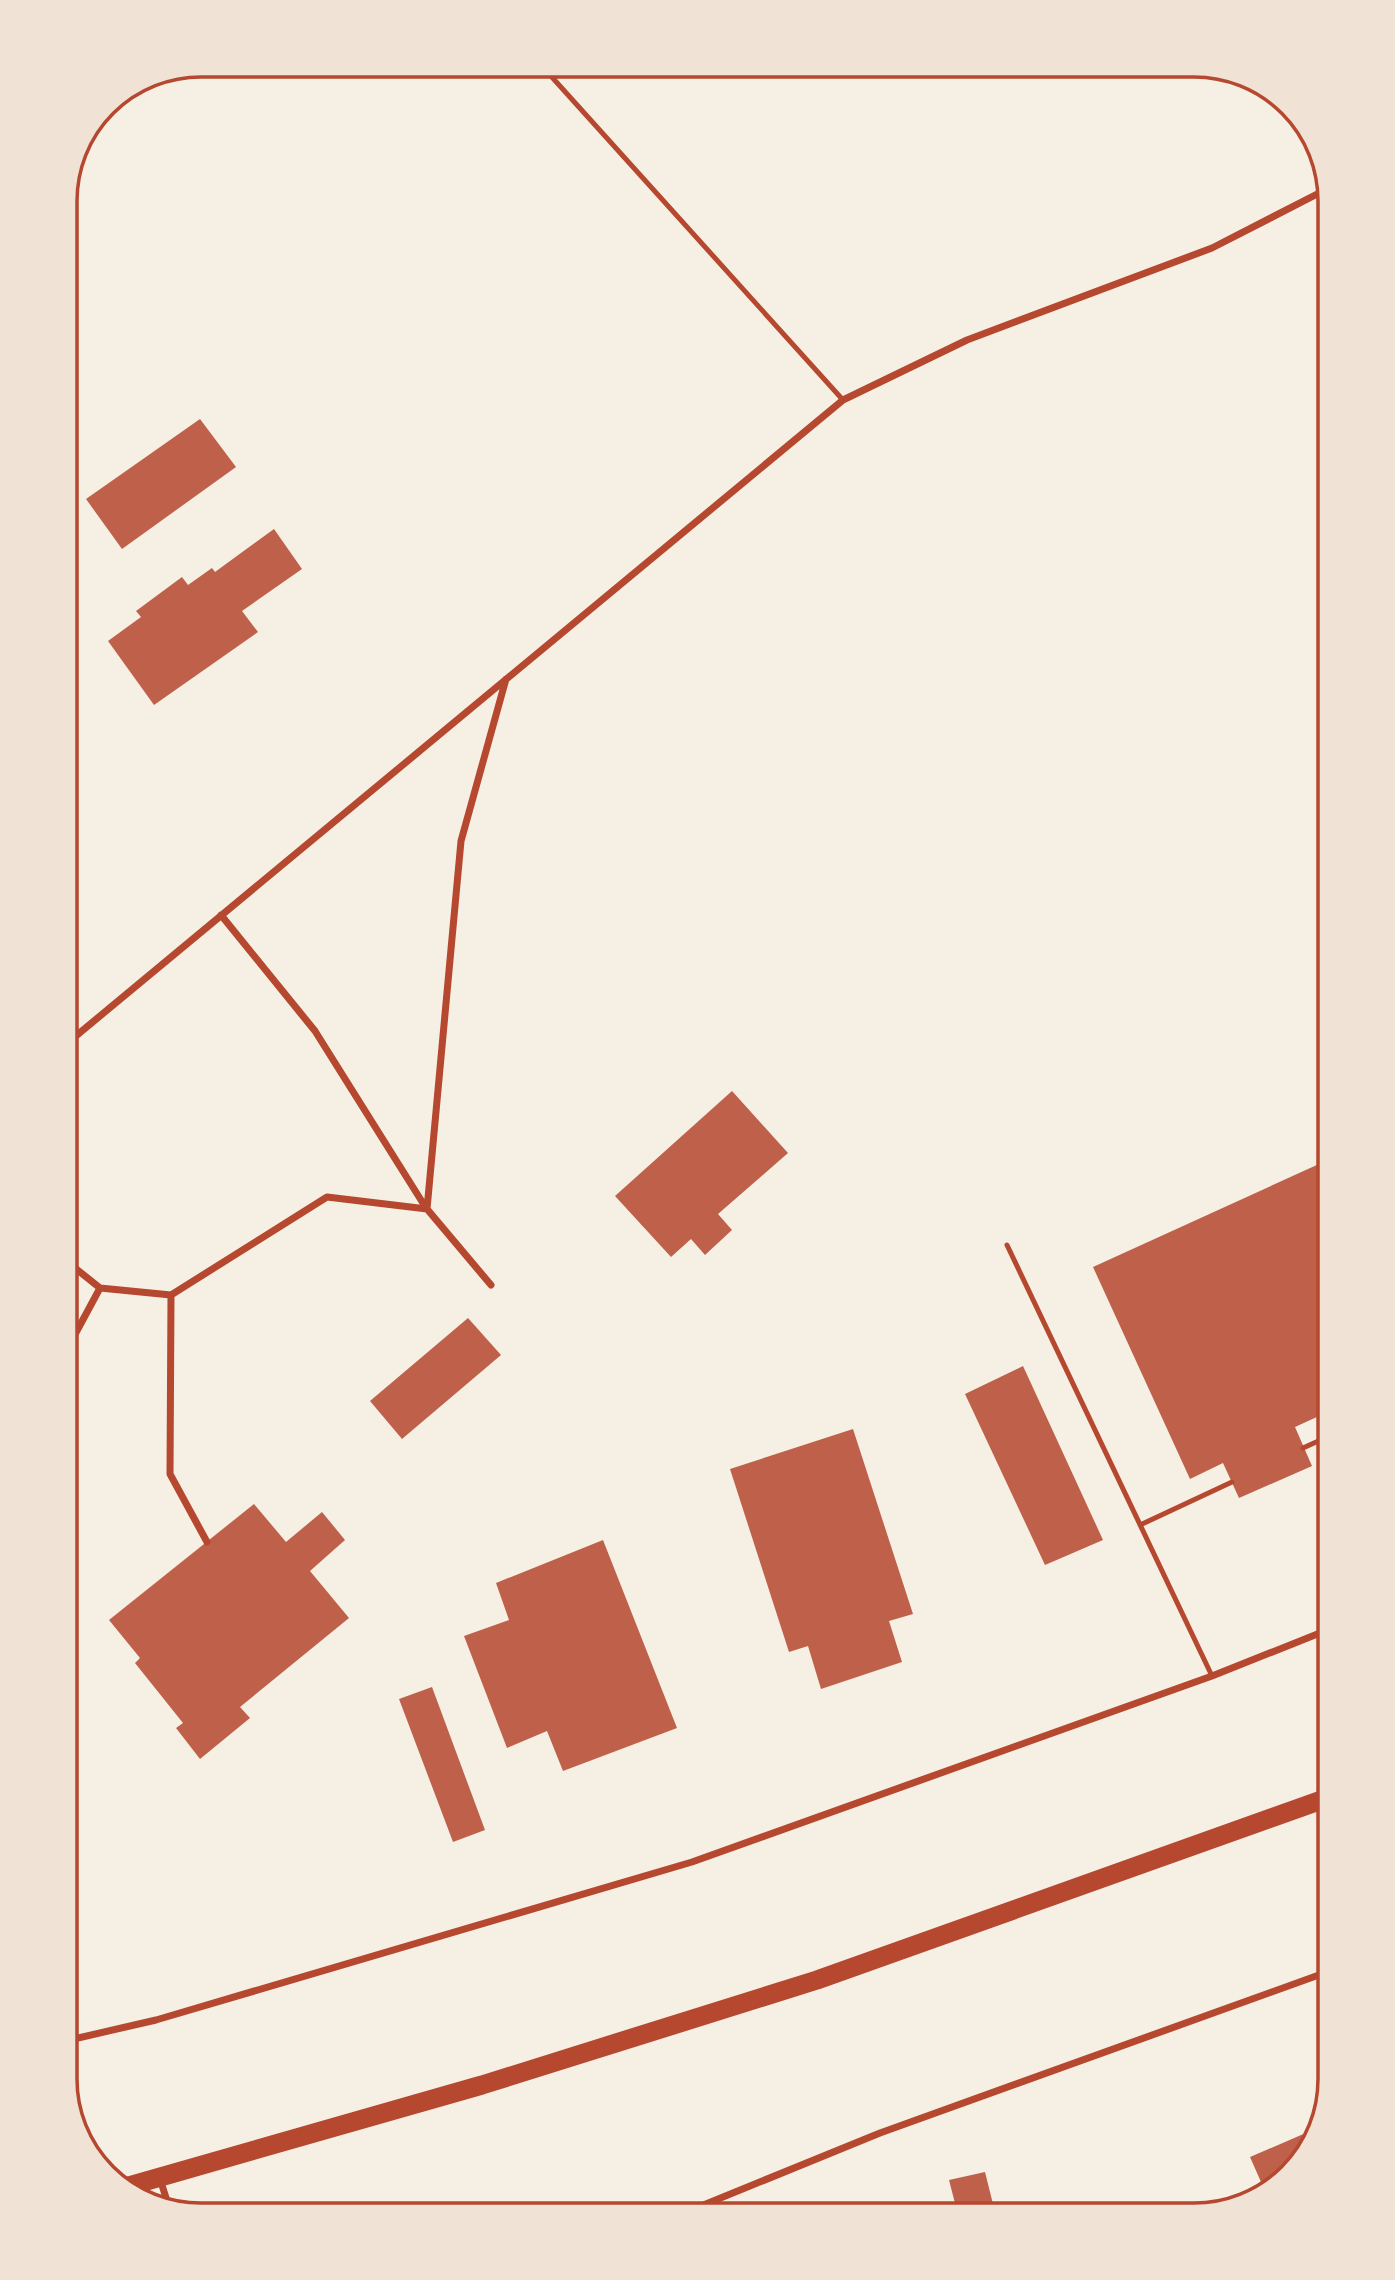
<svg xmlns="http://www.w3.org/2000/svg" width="1395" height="2280" viewBox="0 0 1395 2280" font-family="Helvetica,sans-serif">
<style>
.building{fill:#bf614a}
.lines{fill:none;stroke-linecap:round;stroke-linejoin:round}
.service{stroke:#b5482f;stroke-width:5}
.minor{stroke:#b5482f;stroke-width:7}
.trunk{stroke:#b5482f;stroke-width:19}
.rim{fill:none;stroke:#b5482f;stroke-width:3.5}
</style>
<rect width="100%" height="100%" fill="#f6efe4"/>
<path class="building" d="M200 419 236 467 122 549 86 499Z
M274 529 302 569 242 611 258 632 154 705 108 641 141 617 136 611 182 577 188 585 212 568 215 572Z
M732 1091 788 1153 718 1214 732 1230 705 1255 691 1239 671 1257 615 1196Z
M1330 1159V1411L1295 1427 1312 1466 1239 1498 1223 1463 1190 1479 1093 1267Z
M468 1318 501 1355 402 1439 370 1401Z
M1023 1366 1103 1540 1045 1565 965 1394Z
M853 1429 913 1614 889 1621 902 1662 821 1689 808 1646 789 1652 730 1469Z
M254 1504 286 1542 322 1512 345 1540 310 1571 349 1618 240 1707 250 1718 200 1759 176 1728 183 1723 135 1663 140 1658 109 1620Z
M603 1540 677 1728 563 1771 547 1731 507 1748 464 1636 509 1620 496 1583Z
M432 1687 485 1830 453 1842 399 1699Z
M1315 2129 1307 2154 1265 2191 1250 2157Z
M985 2172 995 2212 958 2215 949 2180Z"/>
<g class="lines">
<path class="service" d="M541 65 843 400
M1007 1245 1212 1676
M1303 1448 1325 1438 1330 1441
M1140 1525 1232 1482"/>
<path class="minor" d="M221 915 315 1031 426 1208
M65 1045 843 400 967 340 1212 248 1327 189
M65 1260 100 1288 171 1295 327 1197 427 1209
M491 1285 427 1209 461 841 506 679
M171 1295 170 1474 207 1542
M65 1353 100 1288
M65 2041 156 2020 692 1862 1212 1676 1330 1629
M160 2179 169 2207
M679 2215 880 2133 1330 1971"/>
<path class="trunk" d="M122 2188 482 2085 817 1980 1330 1797"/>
</g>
<path d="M0 0H1395V2280H0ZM201 77H1194A124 124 0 0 1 1318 201V2079A124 124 0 0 1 1194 2203H201A124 124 0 0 1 77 2079V201A124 124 0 0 1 201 77Z" fill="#f1e2d6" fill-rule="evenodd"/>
<path class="rim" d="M201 77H1194A124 124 0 0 1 1318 201V2079A124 124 0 0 1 1194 2203H201A124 124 0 0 1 77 2079V201A124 124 0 0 1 201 77Z"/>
</svg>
